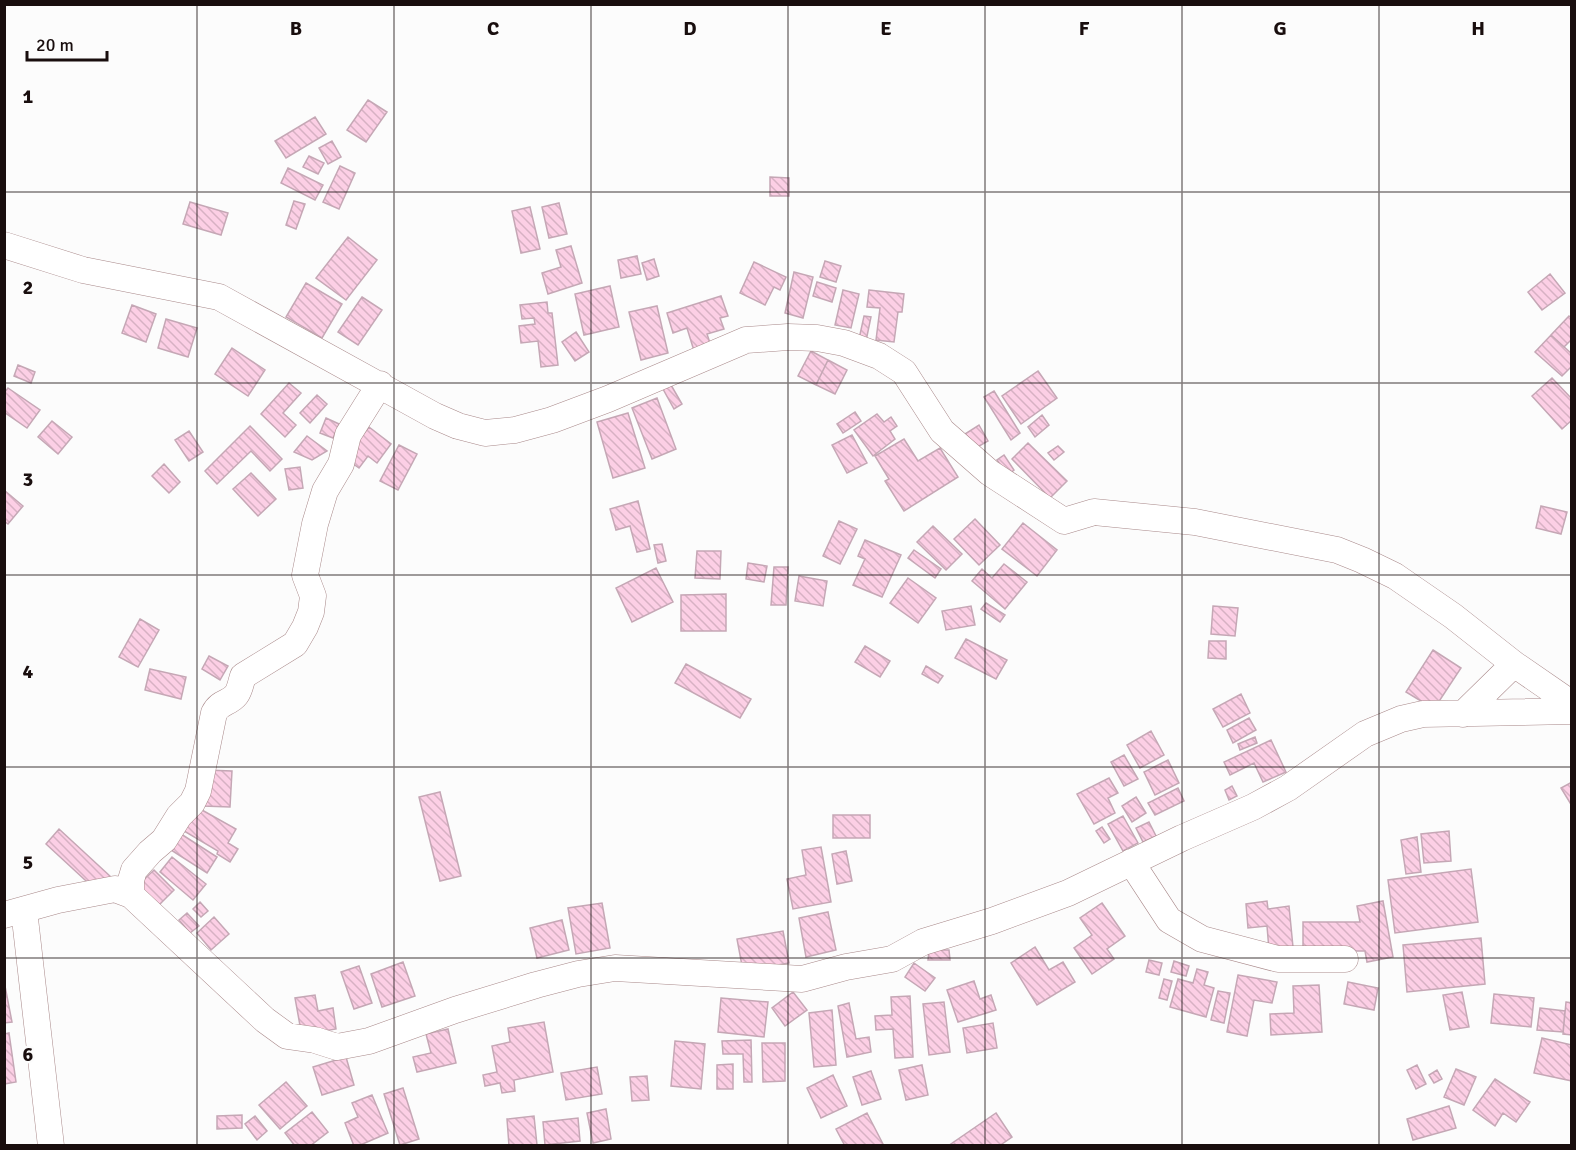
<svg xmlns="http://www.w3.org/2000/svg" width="1576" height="1150" viewBox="0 0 1576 1150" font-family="Signika,sans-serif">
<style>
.building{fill:url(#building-back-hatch);stroke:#c5a7b5;stroke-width:1.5}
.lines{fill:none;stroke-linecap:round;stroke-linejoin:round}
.street-casing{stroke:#a9898a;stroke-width:27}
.street{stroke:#fff;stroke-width:26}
.grid{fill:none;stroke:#190e0e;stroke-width:1.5;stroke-opacity:0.55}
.grid-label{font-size:20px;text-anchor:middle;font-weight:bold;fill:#190e0e;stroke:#fcfcfc;stroke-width:4.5;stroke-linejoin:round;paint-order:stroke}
</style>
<defs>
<pattern id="building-back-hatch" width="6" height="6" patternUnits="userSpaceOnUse" patternTransform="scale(1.5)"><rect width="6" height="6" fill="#fccfe5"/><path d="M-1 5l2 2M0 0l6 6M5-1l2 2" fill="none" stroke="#d7b1c3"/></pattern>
</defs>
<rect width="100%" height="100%" fill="#fcfcfc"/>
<path class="building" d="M368 100 387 112 366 142 347 130Z
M315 117 326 134 286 158 275 141Z
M332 141 341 157 328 164 319 148Z
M309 156 324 163 318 174 303 167Z
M340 166 355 173 339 209 323 202Z
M288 168 323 185 315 200 281 183Z
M770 177 789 178V196H770Z
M294 201 305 204 296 229 286 225Z
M190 202 228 213 221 235 183 224Z
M559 203 567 234 549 238 542 207Z
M530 207 540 249 521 253 512 211Z
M348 237 377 260 346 300 316 278Z
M571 246 582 283 548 294 542 273 561 267 556 250Z
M637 256 641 274 621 278 618 260Z
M654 259 659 276 647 280 642 263Z
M825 261 841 266 836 282 820 277Z
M754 262 786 277 780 290 774 287 765 305 740 293Z
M794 272 813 277 803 318 785 313Z
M1550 274 1565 293 1542 310 1528 292Z
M817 282 836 288 832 302 813 296Z
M306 283 342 304 322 338 286 317Z
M610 286 619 327 584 335 575 294Z
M843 290 859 294 851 328 835 325Z
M869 290 904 294 902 312H898L894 342 876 340 880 308 867 307Z
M721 296 728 316 720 318 724 329 707 334 712 349 695 354 687 328 673 333 667 313Z
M362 297 382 310 358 345 338 332Z
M547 302 548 313H552L558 365 541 367 538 341 521 343 519 326 535 324 534 318 522 319 520 305Z
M132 305 156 314 146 342 122 333Z
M657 306 668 353 641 360 629 312Z
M864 316 871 317 866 341 859 339Z
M1569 316 1572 318V339L1564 347 1551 335Z
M166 319 197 328 188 357 158 348Z
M576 332 589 352 575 361 562 342Z
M1551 335 1572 354V366L1562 376 1535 352Z
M232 348 265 370 248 396 215 374Z
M811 351 828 360 816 385 798 376Z
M828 360 847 370 835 394 816 385Z
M18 365 35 372 31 383 14 376Z
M1038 371 1057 398 1021 424 1002 396Z
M1552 378 1572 399V420L1562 429 1532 396Z
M289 383 301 393 283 413 296 425 285 437 261 414Z
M671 385 682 404 674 409 663 389Z
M8 388 40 410 27 428 4 412V393Z
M994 391 1020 433 1011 440 984 397Z
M317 395 327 404 310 423 300 413Z
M657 398 676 449 652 459 632 408Z
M855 412 861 421 843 433 837 424Z
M628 413 645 468 613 478 597 422Z
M877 414 884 422 891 417 897 426 890 431 895 439 873 456 854 430Z
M1042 415 1049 425 1035 437 1028 427Z
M326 418 339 424 333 438 320 433Z
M52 421 72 437 58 454 38 437Z
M979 425 988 441 974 449 965 434Z
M250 426 282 459 270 471 251 451 217 484 205 471Z
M369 427 391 444 377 463 368 456 359 468 345 458Z
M189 431 203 452 189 461 175 440Z
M852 435 867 463 847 473 832 445Z
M307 436 327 451 312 460 294 452Z
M904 439 918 461 940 448 958 477 904 511 885 481 889 479 875 456Z
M1028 443 1067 481 1050 498 1012 459Z
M399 445 417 454 398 490 380 481Z
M1058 446 1064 452 1054 460 1048 453Z
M1004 455 1014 470 1008 475 997 460Z
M164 464 180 482 169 493 152 476Z
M300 467 303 488 289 490 285 469Z
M251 473 276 499 258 516 233 489Z
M4 490 23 506 8 524 4 521Z
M638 501 650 549 637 552 630 526 616 530 610 509Z
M1541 506 1567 512 1561 534 1536 528Z
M975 519 1000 545 979 565 954 539Z
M839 521 857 529 840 564 823 556Z
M1023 523 1057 550 1037 576 1002 549Z
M933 526 962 554 946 570 917 542Z
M865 540 901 555 882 597 853 585 865 559 858 556Z
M662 544 666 561 658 563 654 545Z
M914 550 941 569 935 578 908 558Z
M697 551H721L720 579 695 578Z
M748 563 767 566 764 582 746 579Z
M1004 564 1027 582 1005 609 972 581 982 569 992 578Z
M774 567H788L786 605H771Z
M656 568 673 602 632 622 616 588Z
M799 576 827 581 823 606 795 601Z
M908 578 936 598 918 623 890 603Z
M726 594V631H681V595Z
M986 603 1005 615 1000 622 981 609Z
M971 606 975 625 946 630 942 611Z
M1213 606 1238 608 1235 636 1211 634Z
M140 619 159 630 138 667 119 657Z
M966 639 1007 660 996 679 955 658Z
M1209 641H1226V659L1208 658Z
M865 646 890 661 880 677 855 662Z
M1433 650 1461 668 1434 709 1406 692Z
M209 656 228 666 220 680 202 669Z
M686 664 751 699 740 718 675 683Z
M926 666 943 676 938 683 922 674Z
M150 669 186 677 181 699 145 690Z
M1241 694 1250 713 1223 727 1213 709Z
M1249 718 1256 730 1233 743 1227 730Z
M1151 731 1164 755 1140 768 1127 745Z
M1255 737 1257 743 1240 750 1238 744Z
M1271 740 1286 772 1263 782 1254 763 1230 775 1224 762Z
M1124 755 1138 779 1124 786 1111 762Z
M1168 760 1179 783 1155 795 1144 772Z
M205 770 232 771 230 807 203 806Z
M1109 778 1118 793 1108 798 1115 813 1094 824 1077 794Z
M1572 782V806L1561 788Z
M1232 786 1237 796 1229 800 1225 790Z
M1178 788 1184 801 1155 815 1148 803Z
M440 792 461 876 440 881 419 797Z
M1136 797 1146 813 1132 822 1122 806Z
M193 805 236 829 228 843 238 849 230 862 217 854 218 851 179 828Z
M833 815H870V838H833Z
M1123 816 1138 843 1123 851 1108 824Z
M1149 822 1156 836 1143 842 1136 828Z
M1102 827 1110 839 1104 843 1096 831Z
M59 829 111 877 98 892 46 844Z
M1449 831 1451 861 1424 863 1421 834Z
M181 834 217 857 207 873 171 850Z
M1417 837 1421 872 1406 874 1401 840Z
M821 847 831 902 793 909 787 879 806 875 802 850Z
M846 851 852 881 837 884 832 854Z
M172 857 206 884 193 900 160 872Z
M1471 869 1478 922 1395 933 1388 880Z
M154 870 174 890 153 911 133 890Z
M1267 901 1268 909 1289 906 1293 947 1269 950 1267 926 1248 928 1246 904Z
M1383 901 1393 957 1367 962 1365 951H1303V922H1360L1357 906Z
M200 902 208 911 201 917 193 909Z
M602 903 610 948 576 954 568 908Z
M1102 903 1125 936 1107 949 1114 959 1092 974 1074 948 1092 935 1080 918Z
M828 912 836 950 806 957 799 918Z
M187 913 199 926 190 933 179 920Z
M214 917 229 934 211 950 197 933Z
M562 920 569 950 537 958 530 928Z
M783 931 789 963 743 971 737 939Z
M1481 938 1485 984 1407 992 1403 945Z
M1035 947 1049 970 1063 962 1075 982 1037 1005 1011 963Z
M929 950H949L950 960H928Z
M1149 960 1162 963 1159 975 1146 972Z
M1174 961 1189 966 1186 976 1171 972Z
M403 962 415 996 382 1007 371 974Z
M914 963 935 978 925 991 905 977Z
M359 966 372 1003 354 1009 341 972Z
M1197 969 1208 972 1204 985 1214 988 1206 1017 1170 1007 1178 979 1193 983Z
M1238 975 1277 982 1272 1003 1254 1000 1247 1036 1227 1032Z
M1164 979 1172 981 1167 1000 1159 998Z
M4 981 12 1022 4 1023Z
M974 981 980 999 991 995 996 1010 958 1022 947 990Z
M1348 982 1378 988 1374 1010 1344 1004Z
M1319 985 1322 1032 1271 1035 1270 1014 1294 1013 1293 986Z
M1218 991 1230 993 1224 1023 1211 1020Z
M793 992 807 1010 785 1026 772 1008Z
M1462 992 1469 1027 1450 1030 1443 995Z
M1494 994 1534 998 1531 1027 1491 1023Z
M315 995 318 1011 333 1008 336 1029 307 1034 301 1031 295 998Z
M910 996 913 1057 895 1058 893 1029 876 1030 875 1016 892 1015 891 997Z
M721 998 768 1002 764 1037 718 1032Z
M944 1002 950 1052 929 1055 923 1004Z
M1566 1002 1572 1003V1035L1563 1034Z
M849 1003 856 1039 869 1037 871 1052 847 1057 838 1006Z
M1540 1008 1565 1011 1563 1032 1537 1030Z
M832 1010 836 1065 814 1067 809 1013Z
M544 1022 553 1072 514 1080 515 1091 502 1093 500 1083 485 1086 483 1075 497 1072 492 1046 510 1042 508 1028Z
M993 1023 997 1048 967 1053 963 1028Z
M448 1029 456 1063 417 1072 413 1057 431 1053 426 1034Z
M9 1033 16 1082 4 1084V1034Z
M1542 1038 1572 1045V1081L1534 1073Z
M751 1040 752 1082H744L743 1054H723L722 1041Z
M675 1041 705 1044 701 1089 671 1086Z
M762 1043H785V1081L763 1082Z
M346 1057 354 1085 322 1095 313 1067Z
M733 1064V1089H717V1065Z
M922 1065 928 1095 906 1100 899 1070Z
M1417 1065 1426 1084 1416 1089 1407 1070Z
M597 1067 602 1094 566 1100 561 1073Z
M1456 1069 1476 1077 1464 1105 1444 1097Z
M1437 1070 1442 1079 1434 1083 1429 1075Z
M871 1071 881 1099 862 1105 853 1077Z
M833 1075 847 1106 821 1118 807 1088Z
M647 1076 649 1100 632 1101 630 1077Z
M1495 1079 1530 1102 1516 1122 1503 1113 1495 1126 1473 1110Z
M286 1082 307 1106 280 1129 259 1105Z
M403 1088 419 1139 400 1145 384 1094Z
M372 1095 388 1133 358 1146H354L345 1123 358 1117 352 1103Z
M1449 1106 1456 1128 1413 1140 1407 1119Z
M606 1109 611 1139 593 1143 587 1113Z
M312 1112 328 1132 310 1146H295L285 1133Z
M867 1113 884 1146H845L836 1129Z
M996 1113 1012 1137 999 1146H948Z
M242 1115V1128L217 1129V1116Z
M255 1116 267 1131 257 1140 245 1124Z
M534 1116 537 1145 509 1146 507 1119Z
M578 1118 580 1141 545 1145 543 1122Z"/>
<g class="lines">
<g class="street-casing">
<path id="street" d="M4 245 83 270 219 297 435 416 458 426 485 433 515 430 552 420 608 399 746 340 788 337 817 338 844 343 879 356 904 372 942 431 990 473 1064 521 1094 512 1195 522 1337 550 1362 560 1395 576 1453 616 1514 664 1572 704
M1463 714 1514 664
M1131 862 1169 920 1202 939 1278 959H1345
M131 895V880L134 870 150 852 164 840 179 816 192 803 198 791 214 713C220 701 229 704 236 695 240 690 241 682 243 676L295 644 305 627 311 612 313 596 305 575 315 524 325 491 341 464 348 435 380 384
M24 910 51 1146
M4 915 58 900 115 889 131 895 265 1020 287 1036 315 1040 337 1047 369 1041 455 1010 536 985 578 974 615 968 802 979 846 967 892 959 923 942 992 921 1068 893 1182 838 1253 807 1288 788 1365 734 1401 719 1423 714 1572 711"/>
</g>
<use href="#street" class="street"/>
</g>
<path class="grid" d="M197 4V1146M394 4V1146M591 4V1146M788 4V1146M985 4V1146M1182 4V1146M1379 4V1146M4 192H1572M4 383H1572M4 575H1572M4 767H1572M4 958H1572"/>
<g class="grid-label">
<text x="296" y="35">B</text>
<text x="493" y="35">C</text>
<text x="690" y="35">D</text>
<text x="886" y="35">E</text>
<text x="1084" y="35">F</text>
<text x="1280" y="35">G</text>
<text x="1478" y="35">H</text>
<text x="28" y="103">1</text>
<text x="28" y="294">2</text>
<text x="28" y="486">3</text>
<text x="28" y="678">4</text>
<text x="28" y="869">5</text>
<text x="28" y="1061">6</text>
</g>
<rect width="1576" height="1150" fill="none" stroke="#190e0e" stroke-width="12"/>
<path d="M27 51v9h80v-9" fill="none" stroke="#190e0e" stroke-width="3"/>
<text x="36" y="51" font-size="18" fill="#190e0e" stroke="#fcfcfc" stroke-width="4.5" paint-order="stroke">20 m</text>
</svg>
